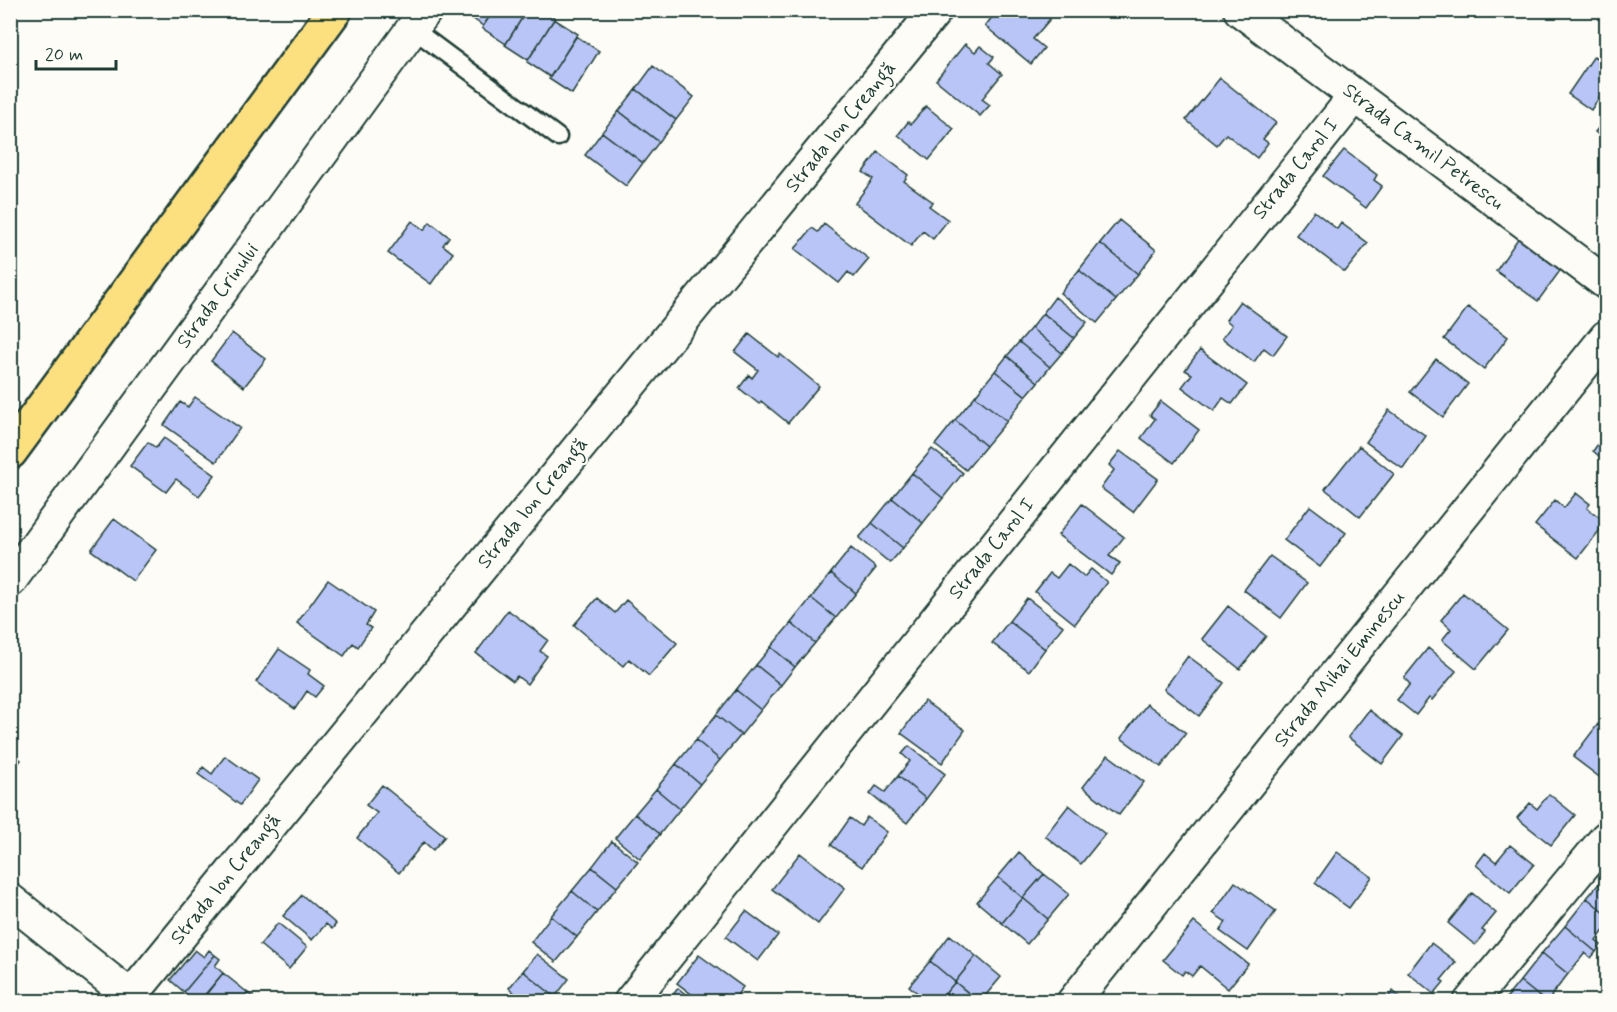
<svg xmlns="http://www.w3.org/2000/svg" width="1617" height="1012" viewBox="0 0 1617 1012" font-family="Mynerve,sans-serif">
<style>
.building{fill:#b9c5f6;stroke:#1f3d34;stroke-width:1.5}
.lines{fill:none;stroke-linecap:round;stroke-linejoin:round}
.service-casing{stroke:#1f3d34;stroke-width:21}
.minor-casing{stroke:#1f3d34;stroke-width:36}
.trunk-casing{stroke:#1f3d34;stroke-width:38}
.service{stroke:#fdfcf7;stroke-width:16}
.minor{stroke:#fdfcf7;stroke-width:32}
.trunk{stroke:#fce080;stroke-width:33}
.labels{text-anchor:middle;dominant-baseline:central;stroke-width:4.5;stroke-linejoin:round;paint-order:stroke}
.street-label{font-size:20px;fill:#1f3d34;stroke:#fdfcf7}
</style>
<rect width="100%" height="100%" fill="#fdfcf7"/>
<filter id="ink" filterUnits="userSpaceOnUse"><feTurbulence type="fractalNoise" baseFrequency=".0167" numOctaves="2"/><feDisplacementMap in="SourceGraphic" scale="12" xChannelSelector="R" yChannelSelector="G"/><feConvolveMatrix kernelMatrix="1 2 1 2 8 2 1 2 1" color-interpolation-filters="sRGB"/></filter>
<g filter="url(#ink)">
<path class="building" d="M461 10H494L483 26Z
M494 10H527L506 44 482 28Z
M527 10H543L555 18 528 60 505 45Z
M998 10H1046L1048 12 1050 19 1033 39 1044 48 1031 64 985 26Z
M554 19 578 34 550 77 527 62Z
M576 36 599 51 572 94 549 79Z
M965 44 975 52 980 46 994 57 989 63 1002 74 982 99 990 105 980 116 936 80Z
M1594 56 1606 65V87L1591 110 1568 94Z
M653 66 694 97 676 120 636 89Z
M1220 78 1276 123 1263 139 1268 143 1257 158 1226 134 1217 145 1186 120Z
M636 89 676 120 659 142 619 111Z
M926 106 954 129 929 160 898 135 908 122 911 124Z
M619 111 659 142 643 163 602 132Z
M1604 121 1606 123V141L1595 132Z
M602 132 643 163 626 186 585 155Z
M1344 150 1377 175 1374 180 1382 186 1366 208 1323 176Z
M878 152 908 175 904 181 933 202 929 206 948 220 933 239 923 231 911 246 855 203 873 179 863 172Z
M1314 211 1337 229 1341 223 1368 243 1345 272 1296 235Z
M1119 220 1156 250 1138 274 1100 243Z
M412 221 424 230 430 222 449 237 443 245 453 253 431 284 388 253Z
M824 224 869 259 854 277 848 272 839 283 795 249 812 228 818 232Z
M1519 237 1562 268 1538 301 1496 271Z
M1100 243 1138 274 1116 300 1079 270Z
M1079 270 1116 300 1097 323 1060 293Z
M1055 297 1087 322 1074 338 1043 313Z
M1240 301 1287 336 1273 355 1264 348 1254 362 1222 338 1232 325 1226 320Z
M1468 307 1508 337 1484 369 1444 339Z
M1043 313 1074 338 1062 353 1031 328Z
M1031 328 1062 353 1050 367 1019 342Z
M232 333 266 359 244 387 211 361Z
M749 334 778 357 780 354 819 386 788 423 761 401 759 404 739 388 749 375 752 378 758 370 735 352Z
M1019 342 1050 367 1038 382 1007 356Z
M1200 350 1247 385 1232 404 1223 398 1214 411 1182 387 1192 374 1185 370Z
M1007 356 1038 382 1026 396 995 371Z
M1436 359 1468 384 1443 417 1410 392Z
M995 371 1026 396 1007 421 975 396Z
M975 396 1007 421 986 446 955 420Z
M195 397 240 428 216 462 164 425 180 402 188 407Z
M1161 401 1199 430 1174 463 1141 438 1155 419 1150 415Z
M1389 410 1426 436 1403 469 1366 442Z
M955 420 986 446 966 470 935 445Z
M1606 433V462L1593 451Z
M164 438 215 475 199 496 176 479 166 492 130 466 148 442 156 448Z
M1359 446 1394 474 1360 517 1325 489Z
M932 449 963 473 943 498 912 473Z
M1120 451 1158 479 1133 512 1101 488 1114 470 1109 465Z
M912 473 943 498 923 523 892 498Z
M1576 493 1590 504 1587 508 1606 522 1578 558 1535 525 1555 500 1564 508Z
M892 498 923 523 903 548 872 523Z
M1082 504 1124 537 1109 556 1120 563 1111 575 1058 535Z
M1310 506 1346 533 1320 567 1284 540Z
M114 519 156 550 133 581 91 550Z
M872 523 903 548 890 563 859 538Z
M851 548 876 568 856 593 831 573Z
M1270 556 1307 583 1281 618 1244 590Z
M1068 564 1084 577 1091 569 1107 582 1075 624 1035 592 1050 573 1057 578Z
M831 573 856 593 836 618 811 598Z
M328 580 374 612 366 625 371 628 358 647 353 643 344 656 297 623Z
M1463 593 1508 630 1476 669 1442 640 1451 629 1441 620Z
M597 598 615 613 626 600 677 643 649 676 629 659 623 666 574 625Z
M811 598 836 618 815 643 791 623Z
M1027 598 1063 626 1045 649 1009 621Z
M1228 606 1266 636 1240 669 1202 639Z
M508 610 548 640 540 651 547 656 527 684 517 676 513 681 476 653Z
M1009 621 1045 649 1029 671 992 643Z
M791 623 815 643 795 667 771 647Z
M771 647 795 667 781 685 756 665Z
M1428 648 1456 671 1432 700 1429 698 1416 715 1397 700 1410 684 1404 678Z
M279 649 310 670 308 674 324 686 315 697 307 691 295 709 256 682Z
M1188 656 1224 683 1199 716 1164 689Z
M756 665 781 685 761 710 736 690Z
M736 690 761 710 741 735 716 715Z
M924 701 965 730 942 763 901 733Z
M1147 704 1186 733 1161 767 1121 738Z
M1369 710 1403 736 1382 764 1348 737Z
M716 715 741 735 720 760 696 740Z
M1598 724 1606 731V782L1573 757Z
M696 740 720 760 700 784 676 764Z
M909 746 945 774 926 799 898 776 910 761 902 754Z
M10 752 21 760 10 775Z
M1108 755 1144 782 1119 815 1083 787Z
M225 756 258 780 240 805 198 774 203 767 212 774Z
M676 764 700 784 680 809 656 789Z
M898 776 926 799 907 823 870 794 876 786 885 792Z
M382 785 445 836 433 850 424 842 399 873 357 838 377 813 366 805Z
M656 789 680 809 660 834 635 814Z
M1549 794 1575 815 1551 845 1517 818 1530 803 1537 809Z
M1069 805 1105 834 1081 864 1045 836Z
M635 814 660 834 640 859 615 838Z
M867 817 887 832 862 867 831 845 850 818 861 826Z
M612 841 638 862 617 887 592 867Z
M1510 845 1534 864 1510 893 1476 865 1485 853 1496 862Z
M1019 852 1044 874 1023 898 998 877Z
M1337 852 1372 877 1349 908 1315 883Z
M800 853 845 888 818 924 772 889Z
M592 867 617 887 597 912 572 891Z
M1044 874 1069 894 1048 919 1023 898Z
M1606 875V914L1587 898Z
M998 877 1023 898 1002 923 977 902Z
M1235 882 1276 911 1248 951 1220 931 1226 922 1213 913Z
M572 891 597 912 577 937 551 916Z
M1472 893 1496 913 1482 930 1485 932 1475 945 1448 923Z
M302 895 336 924 332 929 326 924 312 940 283 916Z
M1023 898 1048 919 1027 944 1002 923Z
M1587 898 1606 914V928L1596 941 1601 945 1596 952 1565 926Z
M746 911 778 935 758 961 726 937Z
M551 916 577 937 556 962 531 942Z
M1194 922 1248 964 1228 989 1200 966 1192 976 1185 971 1182 975 1163 960Z
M278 923 307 947 289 969 260 945Z
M1565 926 1596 952 1591 958 1585 953 1568 974 1542 953Z
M950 935 976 956 955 982 930 961Z
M1431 943 1456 962 1441 980 1444 982 1434 994 1408 973Z
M195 950 204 957 209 950 215 955 184 992 170 980Z
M1542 953 1568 974 1551 996 1555 1002H1546L1520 981Z
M537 954 569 979 555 997 523 971Z
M215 955 220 959 215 966 223 973 200 1002H196L184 992Z
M699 955 743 987 732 1002H702L677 983Z
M976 956 1001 977 980 1002 955 982Z
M930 961 955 982 938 1002H928L909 986Z
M523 971 555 997 551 1002H525L509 988Z
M223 973 248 993 241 1002H208L203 997Z
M1520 981 1546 1002H1503Z
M955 982 979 1002H938Z
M678 988 695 1002H668Z
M1393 991 1405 1002H1384Z
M248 993 259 1002H241Z"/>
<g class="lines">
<g class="service-casing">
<path id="service" d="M413 29 558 137"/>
</g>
<g class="minor-casing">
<path id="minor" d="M1240 10 1606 283
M10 581 426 10
M10 900 138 1002
M131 996 936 10
M630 1002 1355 96
M1073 1002 1606 337
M1470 1002 1606 838"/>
</g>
<g class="trunk-casing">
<path id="trunk" d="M10 452 335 10"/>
</g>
<use href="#service" class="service"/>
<use href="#minor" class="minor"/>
<use href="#trunk" class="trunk"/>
</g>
</g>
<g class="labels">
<g class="street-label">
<text transform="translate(841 127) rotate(-51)">Strada Ion Creangă</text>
<text transform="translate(1423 147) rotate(37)">Strada Camil Petrescu</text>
<text transform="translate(1296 169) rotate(-51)">Strada Carol I</text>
<text transform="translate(218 296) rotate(-54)">Strada Crinului</text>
<text transform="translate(533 503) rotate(-51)">Strada Ion Creangă</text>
<text transform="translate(992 549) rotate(-51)">Strada Carol I</text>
<text transform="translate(1340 669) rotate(-51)">Strada Mihai Eminescu</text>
<text transform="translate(226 879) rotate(-51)">Strada Ion Creangă</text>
</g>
</g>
<rect width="1617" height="1012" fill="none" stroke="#fdfcf7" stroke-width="36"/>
<rect x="18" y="18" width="1581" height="976" fill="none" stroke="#1f3d34" stroke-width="2" filter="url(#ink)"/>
<path d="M36 60v9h80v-9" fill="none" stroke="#1f3d34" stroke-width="3"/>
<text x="45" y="60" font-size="18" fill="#1f3d34" stroke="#fdfcf7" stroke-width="4.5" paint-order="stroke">20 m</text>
</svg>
